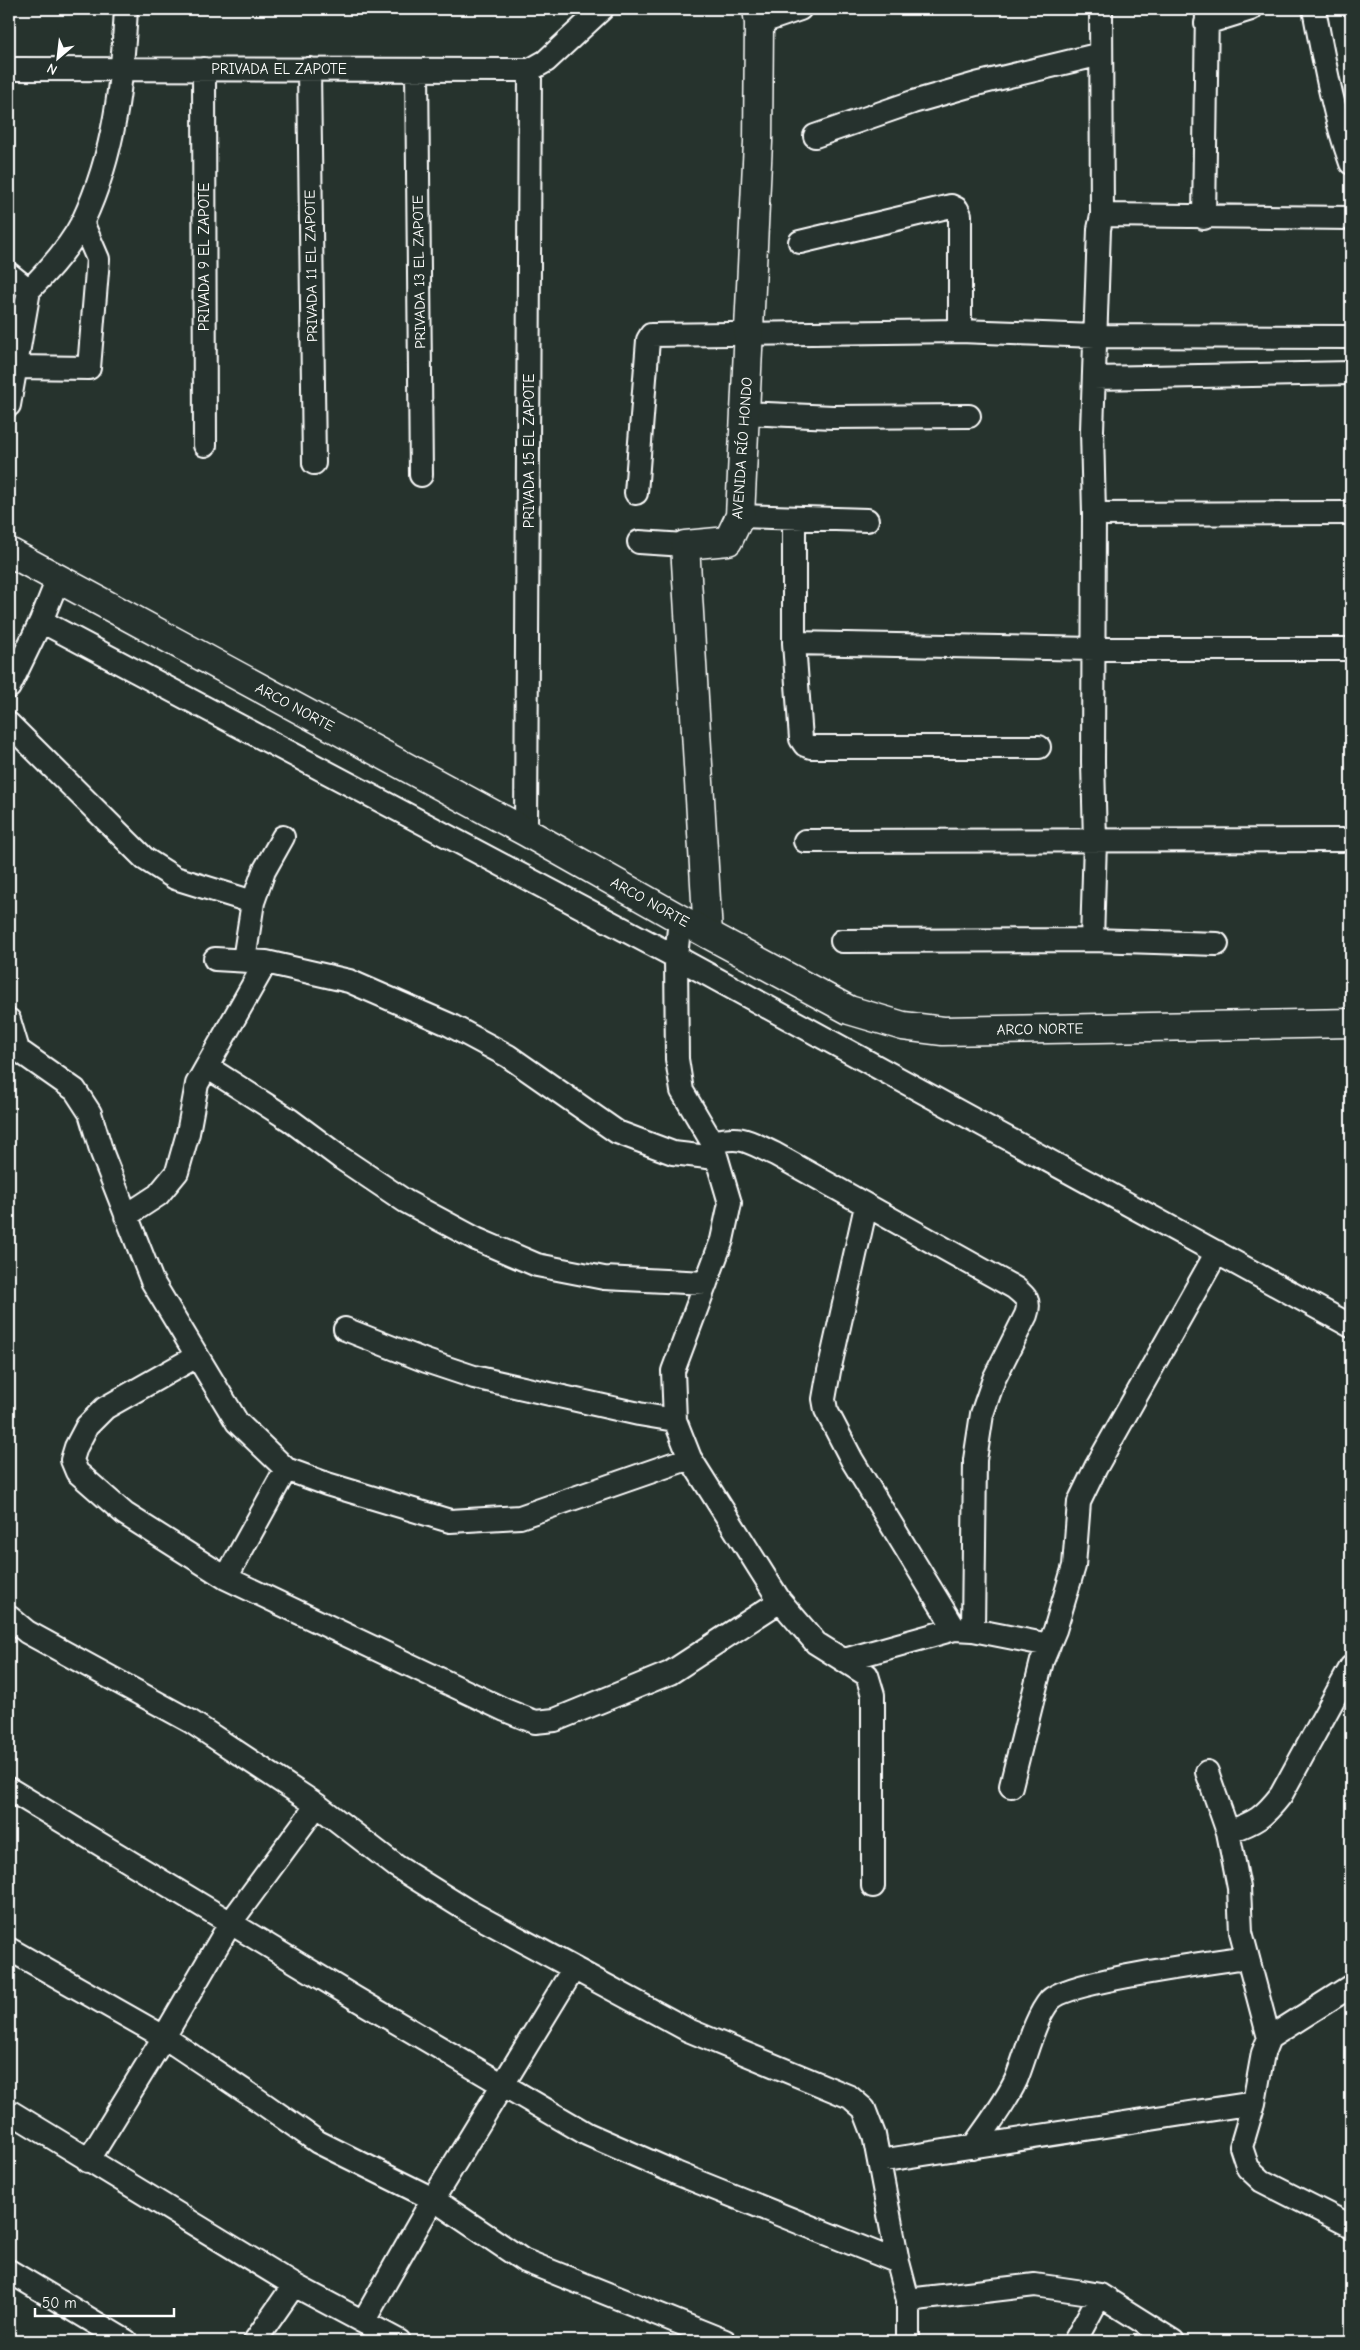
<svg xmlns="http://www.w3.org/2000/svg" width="1360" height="2350" viewBox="0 0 1360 2350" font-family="'Comic Neue',sans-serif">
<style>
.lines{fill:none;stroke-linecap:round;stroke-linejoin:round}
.street-casing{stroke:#fff;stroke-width:26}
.secondary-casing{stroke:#fff;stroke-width:31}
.primary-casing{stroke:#fff;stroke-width:31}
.street{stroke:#26332d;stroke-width:22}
.secondary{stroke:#26332d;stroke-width:28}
.primary{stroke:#26332d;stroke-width:28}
.labels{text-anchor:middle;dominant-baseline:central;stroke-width:4;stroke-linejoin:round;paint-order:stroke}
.street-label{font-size:15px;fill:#fff;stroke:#26332d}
</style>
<rect width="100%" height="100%" fill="#26332d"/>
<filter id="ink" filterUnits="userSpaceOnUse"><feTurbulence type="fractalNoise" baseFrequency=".02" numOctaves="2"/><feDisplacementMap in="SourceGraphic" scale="10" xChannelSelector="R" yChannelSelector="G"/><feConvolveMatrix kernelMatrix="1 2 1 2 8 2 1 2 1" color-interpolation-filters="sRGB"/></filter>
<g filter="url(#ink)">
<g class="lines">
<g class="street-casing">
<path id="street" d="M1314 9C1324 61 1333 113 1351 163
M759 23 800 9
M1206 23 1251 9
M9 69 530 70 546 61 602 9
M204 69 205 445
M309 69 314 463
M417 70 421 475
M815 136 913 102 976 84 1101 54
M1102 215 1351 218
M1204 218 1207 9
M800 242 951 206 957 209 960 215V331
M9 274 29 290
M29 290C49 270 70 247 83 221 115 153 122 83 126 9
M16 367 89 368 98 259 82 222
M1094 378 1351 373
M9 405 29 290
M744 413 833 417 969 416
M636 493 648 340 651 335 960 331 1095 336 1351 337
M1094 514 1351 513
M740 516 867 520
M794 518V643L801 739 805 745 811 747H1039
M639 542 685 545
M41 621 676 957 1351 1326
M794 643 1094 649H1351
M9 687 41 621 58 579
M9 724 145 859 175 878 253 902
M526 832 530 70
M805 841 1351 840
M680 919 676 957 677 1059 682 1091 712 1142 730 1203 722 1240 673 1371 675 1420 690 1458 780 1601 816 1643 867 1675 873 1695V1886
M1092 940 1095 841 1093 762 1094 514 1092 430 1099 229 1102 215 1101 9
M842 941 1092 940 1217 944
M215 959 266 962 349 981 450 1025 508 1056 617 1132 673 1153 716 1158
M244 960 253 902 264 871 283 837
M9 1020 18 1050 75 1090 90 1113 102 1153 152 1281 237 1422 286 1469 327 1484 450 1521 520 1517 690 1458
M207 1067 290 1120 341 1158 405 1201 476 1239 537 1265 604 1278 706 1283
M712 1142C743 1135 747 1141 775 1154L1015 1288C1026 1297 1031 1301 1026 1315L994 1379 982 1414 975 1460 973 1630
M866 1206 829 1371 824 1399 826 1410 852 1460 955 1629
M126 1216 158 1195 177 1172 188 1133 197 1084 266 962
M345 1329 426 1361 474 1377 639 1414 675 1420
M197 1356 105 1408 87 1426 76 1447 72 1460 77 1472 125 1514 226 1578 505 1710 535 1722 555 1720 670 1673 780 1601
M226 1578 286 1469
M9 1617 27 1632 190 1721 317 1805 396 1866 468 1911 688 2030 850 2097 864 2109 874 2135 898 2262 908 2300V2341
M844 1660 955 1629 973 1630 1049 1645
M1207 1772 1228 1832 1239 1888 1241 1932 1269 2038
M1011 1786 1042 1661 1055 1630 1074 1566 1079 1502 1096 1467 1217 1252
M9 1789 355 1998 587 2134 676 2173 898 2262
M1228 1832C1256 1822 1263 1818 1281 1795L1351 1667
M9 1949 164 2037 258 2100 318 2142 433 2199 523 2260 725 2341
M1351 1986 1269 2038 1263 2053 1254 2103 1241 2147 1248 2168 1262 2181 1351 2226
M9 2111 294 2285 399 2341
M973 2147C988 2125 1005 2104 1016 2080 1026 2056 1034 2019 1050 2000 1067 1981 1214 1962 1246 1957
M88 2161 164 2037 231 1922 317 1805
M879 2161 1254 2103
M9 2271 126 2341
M908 2300 1035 2285 1083 2292 1100 2295 1173 2341
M363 2322 433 2199 574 1968
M255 2341 294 2285
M1075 2341 1100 2295"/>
</g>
<g class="secondary-casing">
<path id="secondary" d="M708 934 685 545 728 541 740 516 758 142 759 23 757 9"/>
</g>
<g class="primary-casing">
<path id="primary" d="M9 552 526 832 680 919 849 1010 903 1026 943 1031 1351 1023"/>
</g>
<use href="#street" class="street"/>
<use href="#secondary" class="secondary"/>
<use href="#primary" class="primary"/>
</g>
</g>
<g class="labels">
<g class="street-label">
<text x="279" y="69">PRIVADA EL ZAPOTE</text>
<text transform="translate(204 257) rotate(-90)">PRIVADA 9 EL ZAPOTE</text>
<text transform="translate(311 266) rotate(-91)">PRIVADA 11 EL ZAPOTE</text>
<text transform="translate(419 272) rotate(-91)">PRIVADA 13 EL ZAPOTE</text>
<text transform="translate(742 448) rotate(-86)">AVENIDA RÍO HONDO</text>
<text transform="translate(529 451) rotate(-90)">PRIVADA 15 EL ZAPOTE</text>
<text transform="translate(295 707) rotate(28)">ARCO NORTE</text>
<text transform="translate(650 902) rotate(29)">ARCO NORTE</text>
<text transform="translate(1040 1029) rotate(-1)">ARCO NORTE</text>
</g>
</g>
<rect width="1360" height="2350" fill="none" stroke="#26332d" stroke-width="30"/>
<rect x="15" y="15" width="1330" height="2320" fill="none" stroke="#fff" stroke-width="2" filter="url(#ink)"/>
<g transform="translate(58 58) rotate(208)" stroke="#26332d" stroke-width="4" paint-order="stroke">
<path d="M0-4L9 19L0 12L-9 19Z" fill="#ffffff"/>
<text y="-8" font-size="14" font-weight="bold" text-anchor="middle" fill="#ffffff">N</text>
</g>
<path d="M35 2308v8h139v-8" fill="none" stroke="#ffffff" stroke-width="2.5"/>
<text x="42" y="2308" font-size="15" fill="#ffffff" stroke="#26332d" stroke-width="4" paint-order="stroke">50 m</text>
</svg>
